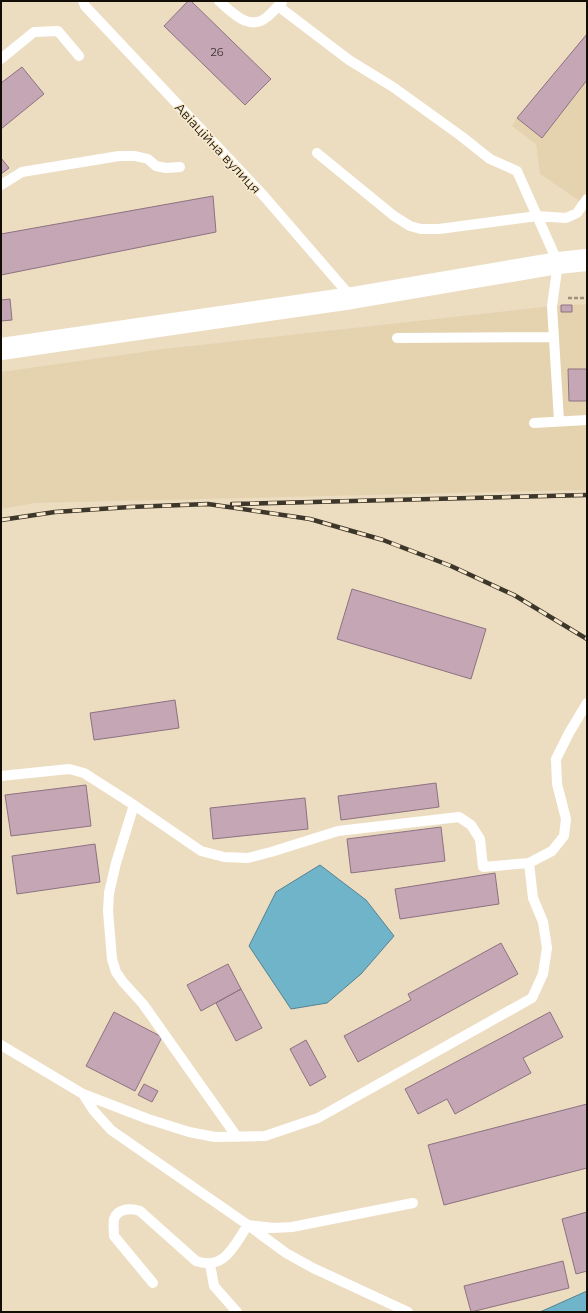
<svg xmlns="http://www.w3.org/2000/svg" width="588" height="1313" viewBox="0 0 588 1313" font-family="Montserrat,sans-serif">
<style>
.built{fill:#e5d3b0}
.water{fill:#70b4ca;stroke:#54828f}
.building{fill:#c4a6b5;stroke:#8d7280}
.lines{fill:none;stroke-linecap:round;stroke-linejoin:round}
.path{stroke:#9d927d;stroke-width:2.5;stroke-dasharray:4 2;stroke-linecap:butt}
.service{stroke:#fff;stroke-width:10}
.tertiary{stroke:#fff;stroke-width:22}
.rail-casing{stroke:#3d362a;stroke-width:4.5}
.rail{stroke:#f9eace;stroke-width:3;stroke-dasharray:9;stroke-linecap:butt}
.labels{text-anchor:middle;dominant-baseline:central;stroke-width:3;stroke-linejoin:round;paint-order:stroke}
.number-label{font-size:11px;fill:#3e3331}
.street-label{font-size:13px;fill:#120d05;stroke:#f9eace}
</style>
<rect width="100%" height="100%" fill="#ecddc1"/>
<path class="built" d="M587 34V206L540 174 536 144 512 126 517 118Z
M587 304V490L35 503 1 509V372L164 349 552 306Z"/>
<path class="water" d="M320 865 366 900 394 936 361 974 327 1003 291 1009 249 946 276 892Z
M587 1291V1312H540Z"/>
<path class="building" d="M188 1H191L271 79 245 105 164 26Z
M587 34V80L542 138 517 118Z
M22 67 44 94 1 129V83Z
M1 158 9 168 1 174Z
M213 196 216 232 1 275V234Z
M10 299 12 320 1 321V300Z
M561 305H572V312H561Z
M568 369H587V401H569Z
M352 589 486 629 471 679 337 639Z
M175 700 179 728 94 740 90 713Z
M436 783 439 807 341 820 338 796Z
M86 785 91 826 11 836 5 795Z
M305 798 308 829 213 839 210 808Z
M441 827 445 861 351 873 347 839Z
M95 844 100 882 17 894 12 856Z
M495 873 499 904 400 919 395 889Z
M501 943 518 974 358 1062 344 1036 411 1000 408 994Z
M228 964 241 989 201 1011 187 985Z
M241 989 262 1028 236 1041 216 1003Z
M114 1012 162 1037 135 1091 86 1066Z
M550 1012 563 1037 523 1058 531 1073 455 1114 447 1099 418 1114 405 1089Z
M306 1040 326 1077 310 1086 290 1049Z
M144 1084 158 1091 152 1102 138 1095Z
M587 1104V1168L444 1205 428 1145Z
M587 1212V1271L576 1274 562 1219Z
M563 1261 569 1288 471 1312 464 1286Z"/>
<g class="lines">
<path class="path" d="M568 298H587"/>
<path class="service" d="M83 1 85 6 263 195 352 298
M219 1C232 12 249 32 267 17 272 13 277 7 282 2
M278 6 349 60 393 87 461 136 490 159 517 171 558 263 552 306 559 421
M1 59 34 32 58 31 79 56
M317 153 394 216 410 226 421 229H439L537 216 566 218 577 213 587 199
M1 185 22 172 119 156H135L148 159 156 166 166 168 180 167
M397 338 554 337
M534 423 587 420
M1 776 69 769 84 773 134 805 116 863 109 893 108 911 112 959 116 972 123 982 143 1004 237 1137
M134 805 201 851 224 857 248 858 271 852 338 831 459 817 471 825 480 839 483 867 529 863
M1 1045 83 1094 148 1119 189 1132 215 1137 265 1136 318 1118 532 998 543 974 547 948 543 922 533 898 529 863 552 851 564 836 566 819 557 784 556 759 569 733 587 703
M83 1094 94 1111 111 1130 248 1225 286 1253 313 1268 408 1312
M210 1264 214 1286 237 1312
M153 1283 114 1236C114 1231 113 1224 114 1219 118 1208 131 1208 140 1211L196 1261C225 1271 234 1245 248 1225L274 1228 292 1227 413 1203"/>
<path class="tertiary" d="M1 349 352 298 558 263 587 260"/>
<g class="rail-casing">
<path id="rail" d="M232 504 587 495
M1 520 55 512 130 507 208 504 310 519 383 540 451 566 514 595 587 639"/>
</g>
<use href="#rail" class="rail"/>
</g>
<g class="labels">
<g class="number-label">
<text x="217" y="52">26</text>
</g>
<g class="street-label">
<text transform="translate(218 148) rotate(47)">Авіаційна вулиця</text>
</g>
</g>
<rect width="588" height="1313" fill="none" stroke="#120d05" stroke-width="4"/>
</svg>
